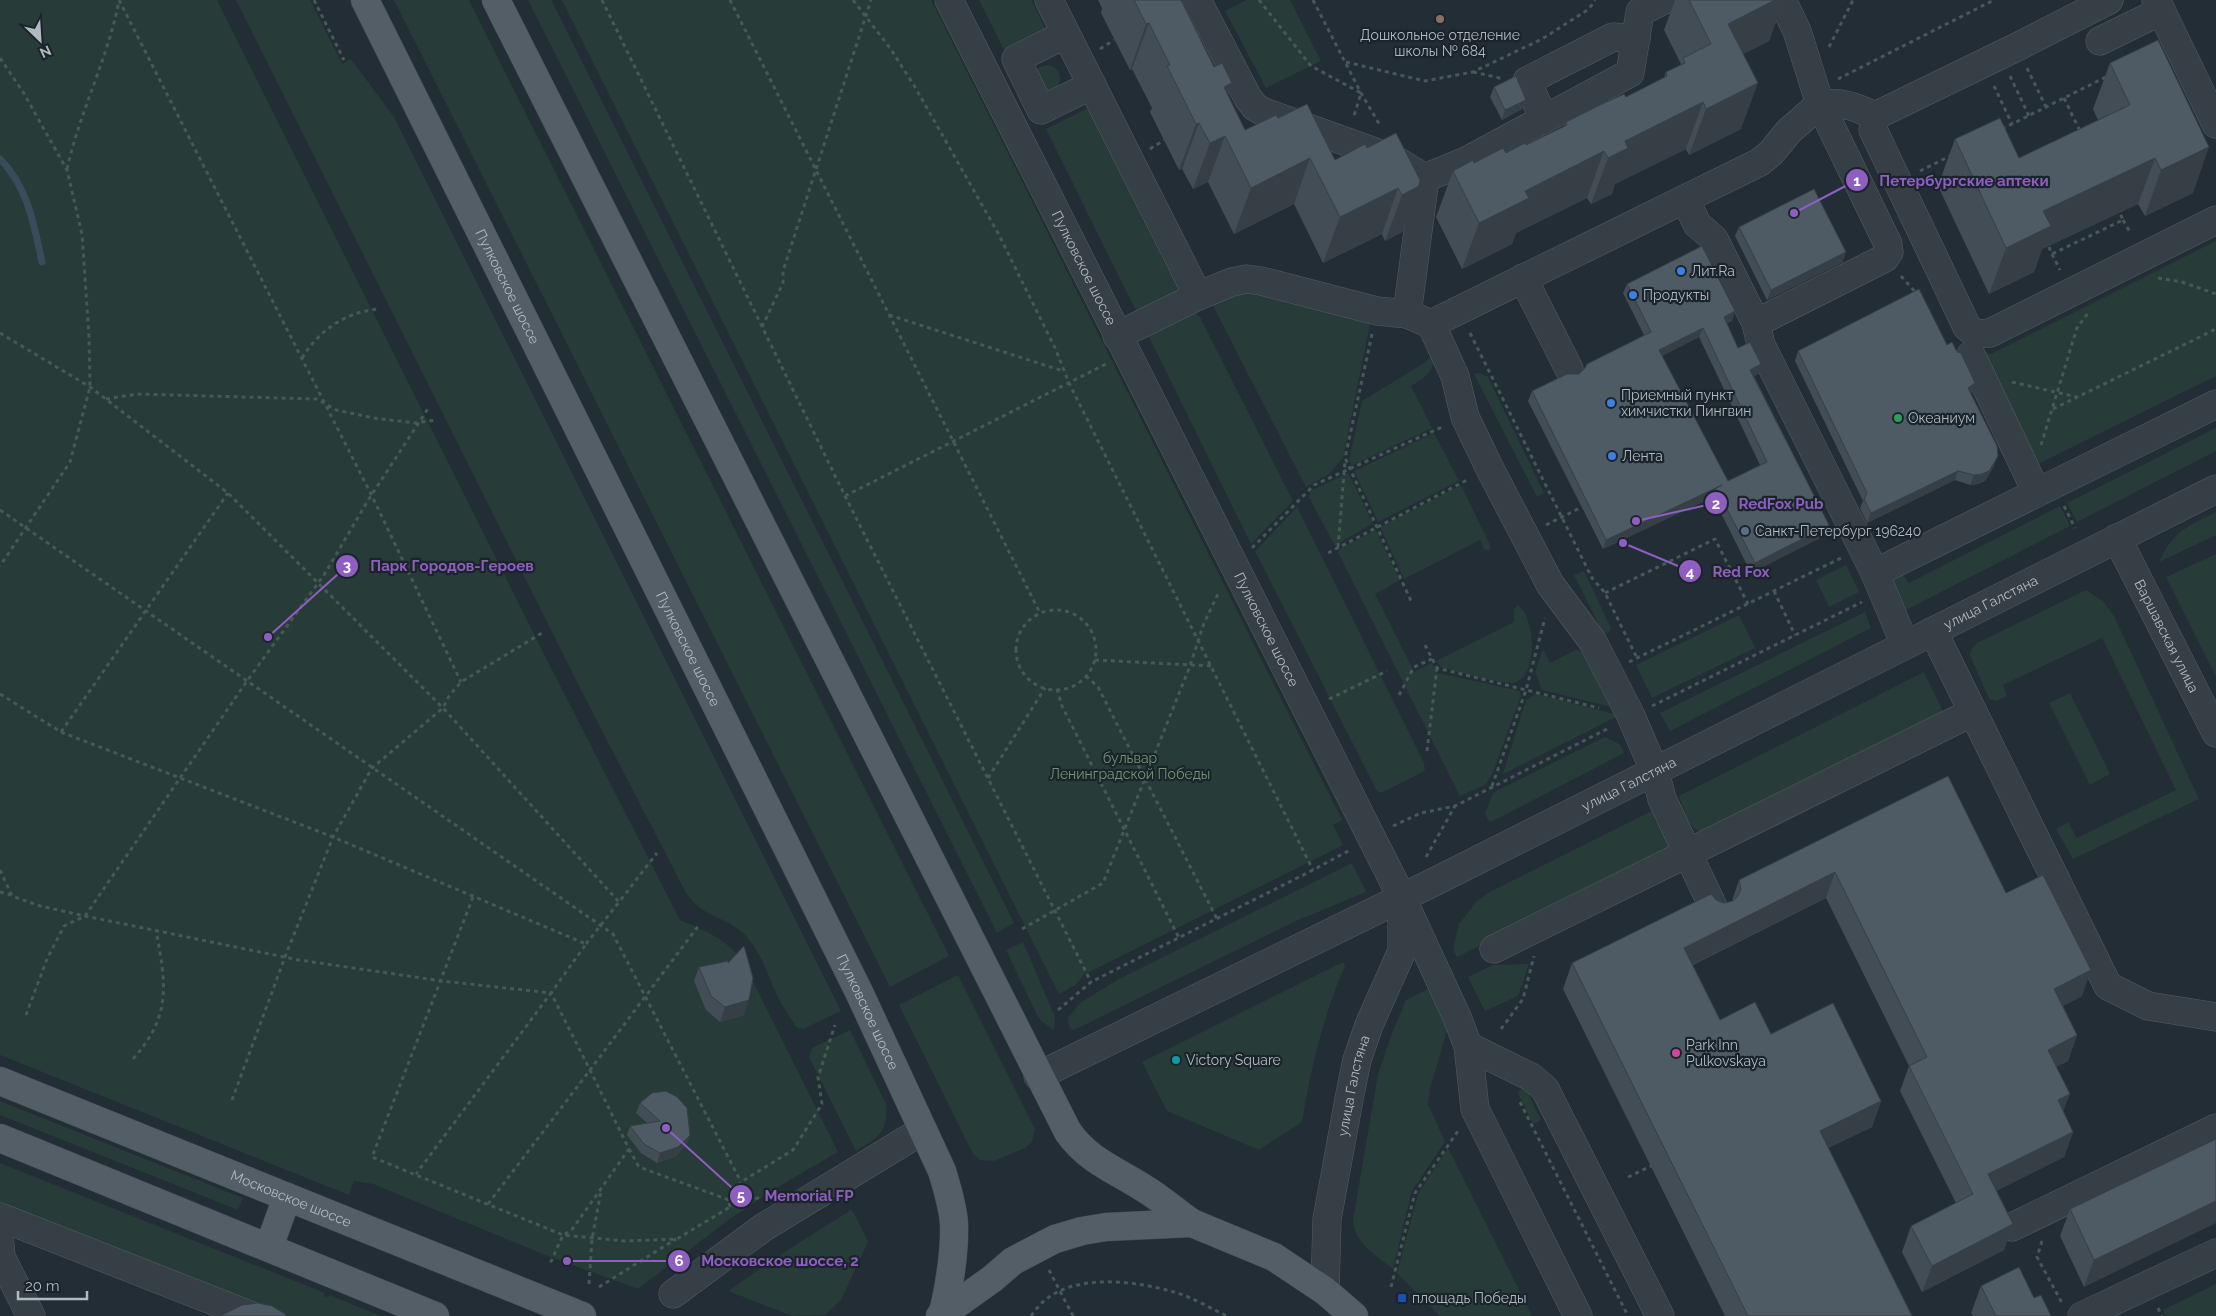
<svg xmlns="http://www.w3.org/2000/svg" width="2216" height="1316" viewBox="0 0 2216 1316" font-family="Raleway,sans-serif">
<style>
.green{fill:#273b38}
.lines{fill:none;stroke-linecap:round;stroke-linejoin:round}
.stream{stroke:#384c5b;stroke-width:7}
.minor-casing{stroke:#535d64;stroke-width:29}
.major-casing{stroke:#3f4850;stroke-width:29}
.path{stroke:#465857;stroke-width:3;stroke-dasharray:4 4;stroke-linecap:butt}
.minor{stroke:#363f46;stroke-width:28}
.major{stroke:#545e66;stroke-width:28}
.wall{fill:#434d56;fill-rule:evenodd}
.shaded-wall{fill:#373f46}
.building{fill:#4e5a64;stroke:#373f46;fill-rule:evenodd}
.education-dot{fill:#8d6e63;stroke:#1b242b;stroke-width:2}
.shop-dot{fill:#3f7fe0;stroke:#1b242b;stroke-width:2}
.leisure-dot{fill:#2e9e5b;stroke:#1b242b;stroke-width:2}
.service-dot{fill:#5c6f8a;stroke:#1b242b;stroke-width:2}
.hotel-dot{fill:#d1479c;stroke:#1b242b;stroke-width:2}
.culture-dot{fill:#0f9aa8;stroke:#1b242b;stroke-width:2}
.transit-dot{fill:#1a4fb4;stroke:#1b242b;stroke-width:2}
.labels{text-anchor:middle;dominant-baseline:central;stroke-width:4.5;stroke-linejoin:round;paint-order:stroke}
.poi-label{font-size:14px;fill:#b0bac3;stroke:#1b242b;text-anchor:start}
.street-label{font-size:14px;fill:#b0bac3;stroke:#1b242b}
.park-label{font-size:14px;fill:#719674;stroke:#1b242b}
.leader{fill:none;stroke:#8e5ec0;stroke-width:2}
.callout-dot{fill:#8e5ec0;stroke:#1b242b;stroke-width:2}
.mark-label{font-size:15px;text-anchor:middle;font-weight:bold;fill:#fff}
.callout-label{font-size:15px;text-anchor:middle;font-weight:bold;fill:#8e5ec0;stroke:#1b242b;stroke-width:4.5;stroke-linejoin:round;paint-order:stroke}
</style>
<rect width="100%" height="100%" fill="#232d35"/>
<path class="green" d="M0 0H217L540 646 680 920C706 931 730 940 745 965L838 1152 776 1188 727 1221 638 1289 545 1255 373 1184 354 1181 349 1195 0 1055Z
M236 0H310L342 64 351 59 394 117 841 1011 803 1029 796 1027C790 1016 781 1005 777 995 768 976 762 954 747 937 729 916 704 920 686 893L580 688Z
M394 0H469L949 956 890 987Z
M528 0H551L1014 923 997 933Z
M562 0H931L1342 820 1333 825 1343 845 1085 974 1075 985 1059 994Z
M979 0H1031L1047 32 1005 52Z
M1247 0H1290L1321 61 1266 88 1225 11Z
M1034 78a13 13 0 1 1 26 0a13 13 0 1 1-26 0Z
M1088 108 1169 272 1177 275 1183 289 1138 315 1046 129Z
M2216 241V376L2040 463 2032 462 1983 351 1991 354Z
M1245 290 1371 319 1343 458 1329 474 1306 487 1211 302Z
M1195 312 1200 317 1293 501 1251 544 1147 333Z
M1434 353C1435 371 1426 377 1411 386L1432 428 1351 466 1349 460 1362 401 1424 363Z
M1479 373 1488 377 1544 493 1537 497 1474 374Z
M2216 428V451L2077 522 2067 503Z
M1434 433 1459 481 1378 522 1354 471Z
M1348 473 1373 523 1335 546 1309 497 1310 491Z
M1461 485 1491 547 1489 551 1484 549 1480 540 1404 579 1380 527Z
M2060 506 2070 526 1902 612 1891 575 1901 573 1909 583Z
M1297 507 1424 763 1425 770 1421 773 1381 793 1377 791 1255 551Z
M2216 512V535L2159 562C2172 532 2188 526 2216 512Z
M1376 530 1400 580 1375 594 1414 672 1432 663 1438 673 1520 691 1521 696 1492 775 1485 785 1460 796 1338 552 1342 547Z
M2216 554V677L2166 577Z
M1846 565 1859 592 1829 607 1816 580Z
M1584 571 1611 628 1609 633H1606L1602 631 1574 575Z
M2086 590 2103 601 2114 616 2199 799 2073 859 2056 829 2068 822 2077 838 2176 790 2102 638 2003 685 2007 696 1996 701 1989 699 1970 655 1971 650 1977 643Z
M1517 605C1535 614 1539 675 1516 682 1505 686 1455 671 1441 667L1436 661 1514 622V610Z
M1865 612 1871 628 1670 731 1660 713Z
M1739 615 1755 648 1652 698 1636 665Z
M1543 649 1550 663 1576 650 1582 651 1611 707 1542 690 1535 672Z
M1924 672 1943 711 1938 717 1704 833C1688 830 1684 810 1679 796Z
M2070 693 2110 774 2090 785 2049 703Z
M1536 694 1615 714 1616 717 1503 774 1526 700Z
M1605 737C1613 741 1622 743 1624 753L1491 822 1488 820 1485 813 1493 794 1498 790Z
M1654 810 1672 852 1457 957 1453 950 1459 924 1476 902 1488 893Z
M1352 863 1366 892 1296 921 1080 1027 1073 1030 1069 1027 1068 1018 1080 1003 1117 980Z
M1023 942 1055 1017 1054 1030 1042 1022 1037 1015 1006 950Z
M1343 962 1345 966C1323 1016 1311 1068 1302 1122L1259 1150 1167 1111 1142 1062Z
M1529 964 1518 996 1485 1011 1468 977 1493 965Z
M958 975 1035 1129 1032 1142 1025 1148 994 1161 980 1160 973 1154 899 1005Z
M1430 988 1448 1027 1430 1089 1428 1104 1445 1142 1412 1191 1393 1269C1378 1257 1353 1242 1353 1220L1378 1074 1392 1033 1406 1000Z
M850 1030 886 1104C889 1132 877 1138 856 1151L809 1057 812 1048Z
M1525 1087 1541 1120 1533 1124 1518 1093 1520 1090Z
M0 1101 243 1198 238 1210 0 1115Z
M1448 1148 1532 1316H1440L1397 1273 1418 1194Z
M0 1163 325 1293 324 1296 328 1297 329 1295 381 1316H273L0 1206Z
M851 1210 854 1213 868 1242 841 1300 825 1315 792 1316 728 1291 786 1251Z
M2216 1284V1316H2166L2163 1310Z"/>
<g class="lines">
<path class="stream" d="M0 159C28 187 34 225 42 262"/>
<g class="minor-casing">
<g id="minor">
<path id="s1" d="M949 0 1402 898 1457 1017 1468 1046 1475 1109 1578 1316"/>
<path d="M1049 0 1198 296"/>
<path d="M1197 0 1248 98 1255 107 1264 112 1394 159 1425 178 1407 314"/>
<path d="M2109 0 2017 47 1875 116 1873 130 1876 136 1967 327 1976 334 1990 333 2216 220"/>
<path d="M2156 0 2216 124"/>
<path d="M1066 34 1016 59 1041 110 1092 85"/>
<path d="M2100 41 2161 11"/>
<path d="M1875 116C1854 106 1843 102 1820 104L1888 244 1889 252 1885 258 1756 323 1761 345 1875 573 1905 645"/>
<path d="M1544 119 1527 81 1613 37 1636 39"/>
<path d="M1425 178 1466 161 1630 73 1640 12 1664 0"/>
<path d="M1685 199 1697 224 1714 239 1756 323"/>
<path d="M1523 278 1569 369"/>
<path d="M1431 324 1455 376 1465 417 1490 469 1550 584 1593 642 1631 716 1655 772 1662 799 1716 913"/>
<path d="M1117 336 1198 296 1232 282 1247 279 1261 281 1377 311 1407 314 1431 324 1760 162 1771 153 1789 131 1820 104 1797 31 1782 0"/>
<path d="M1971 355 2037 493"/>
<path id="s2" d="M2117 538 2216 733"/>
<path d="M1875 573 2216 404"/>
<path d="M1933 631 2108 986 2148 1006 2216 1017"/>
<path d="M1494 949 1973 712"/>
<path d="M1468 1046 1531 1077 1545 1089 1660 1316"/>
<path id="s3" d="M1038 1076 1436 881 2216 489"/>
<path d="M0 1217 252 1316"/>
<path d="M2012 1227 2216 1128"/>
<path d="M0 1244 1 1257 31 1316"/>
<path id="s4" d="M1325 1291 1327 1219 1350 1094 1357 1060 1369 1025 1402 951V907"/>
<path d="M673 1294 764 1227 923 1130"/>
<path d="M2082 1316 2216 1253"/>
</g>
</g>
<g class="major-casing">
<g id="major">
<path id="s5" d="M365 0 859 992 942 1171C947 1188 953 1206 954 1224 955 1251 949 1290 942 1316"/>
<path d="M496 0 1068 1132C1088 1160 1113 1169 1142 1187 1159 1197 1175 1211 1192 1223"/>
<path id="s6" d="M0 1081 582 1316"/>
<path d="M0 1138 435 1316"/>
<path d="M269 1247 287 1197"/>
<path d="M940 1316 992 1279 1013 1261 1055 1239 1082 1231 1106 1227 1192 1223 1274 1257 1325 1291 1354 1316"/>
</g>
</g>
<path class="path" d="M119 0 372 496 461 682
M314 0 344 60
M602 0 845 496 1091 982
M730 0 1040 613
M853 0 890 48 915 87 998 233 1056 350 1069 383 1313 870
M1259 0 1311 66 1361 93 1353 119
M1313 0 1361 93 1381 127
M1829 47 1853 0
M1100 49 1114 40
M0 58 23 92 67 170 82 234 89 336 90 387 70 462 0 566
M1346 62 1425 81 1473 72 1542 39 1589 9 1595 0
M2027 68 2046 107
M1473 72 1504 79
M2010 76 2029 116
M1838 79 1994 0
M1994 86 2012 124
M2064 98 2081 133
M2002 129 2108 76
M1150 149 1164 140
M67 169C80 111 108 58 119 1
M1920 171 1952 155
M2123 220 2131 234
M2049 247 2052 254 2123 220 2120 213
M2052 254 2060 270
M1901 276 1917 294
M2158 278 2182 282 2216 294
M889 315 1063 371
M762 327 783 283V271L871 0
M0 333 90 387 228 493 443 708 619 902 657 853
M1470 333 1592 578 1605 593 1637 658
M1372 334 1345 458 1412 603
M302 358C319 330 347 311 380 309
M2012 382 2077 397
M106 399 137 394 317 399 336 410 374 418 415 423 436 420
M2053 409 2216 329
M2041 445 2077 328 2088 313
M845 496 1106 364
M2064 506 2075 528
M0 510 613 934 741 1182
M1546 525 1582 507
M1338 547 1345 461
M1252 548 1314 485 1442 427
M1328 553 1467 480
M1774 591 1795 635
M1605 593 1715 539 1748 604
M1016 650a40 40 0 1 1 80 0a40 40 0 1 1-80 0Z
M1425 645 1437 668 1599 708
M1095 660 1211 666
M1629 662 1841 558
M1086 676 1098 687 1217 919
M1057 689 1062 706 1179 938
M0 694 61 732 333 837 586 944 551 993 590 1070 699 925
M1399 695 1414 667 1432 659
M1329 699 1387 671
M1652 706 1862 602
M61 732 228 493
M1427 751 1437 668
M988 778 1045 688
M1492 786 1526 690 1545 618
M1393 826 1421 813 1455 806 1609 728
M1426 857 1455 806
M0 870 12 896 40 906 85 916 299 960 442 981 551 993 416 1174
M0 892 11 895
M473 897 372 1157 563 1235 625 1241 677 1239 730 1207 761 1197
M1022 929 1103 883 1190 666 1204 623 1219 592
M586 944 619 902
M1058 1010 1091 982 1313 870 1350 850
M26 1015 47 959 64 926 85 916 247 681 324 575 367 502 429 407
M1501 1029 1523 999 1534 956
M133 1059C172 1015 166 985 156 930
M232 1100 285 957 333 837 372 768 443 708 449 696 461 682 542 633
M1520 1102 1628 1316
M629 1149 639 1167 729 1200
M1628 1177 1651 1166
M488 1204 590 1070 629 1149 571 1231 563 1235 549 1266
M730 1207 729 1200 741 1182 793 1150 822 1104 818 1077 835 1025
M2042 1241 2037 1257 2062 1303
M1049 1270 1073 1316
M589 1284 592 1239 601 1191
M599 1287 676 1239
M1391 1287 1415 1193 1458 1131
M2158 1308 2162 1316
M1031 1316C1035 1311 1039 1305 1044 1301 1076 1273 1136 1281 1174 1292 1192 1297 1210 1308 1227 1316"/>
<use href="#minor" class="minor"/>
<use href="#major" class="major"/>
</g>
<path class="wall" d="M1098 0H1181L1214 67 1232 83 1228 95 1245 130 1278 118 1335 160 1367 148 1420 180 1402 232 1385 241 1382 234 1323 263 1294 204 1234 234 1208 182 1193 189 1182 169 1179 170 1150 112 1152 108 1132 69 1130 70 1101 13 1102 8Z
M1675 0H1784L1769 41 1743 54 1741 129 1689 155 1686 149 1615 184 1612 194 1591 204 1587 198 1516 233 1512 244 1462 269 1436 217 1453 171 1526 145 1564 127 1566 122 1626 97 1664 78 1666 72 1680 65 1681 64 1664 30Z
M2110 63 2193 193 2145 216 2138 204 2042 249 2034 272 1989 294 1938 186 1955 139 2019 158 2098 120 2093 109Z
M1494 87 1526 100 1522 109 1502 120 1490 97Z
M1739 227 1843 262 1767 300 1735 236Z
M1627 284 1735 311 1732 321 1727 323 1738 348 1758 374 1754 376 1829 525 1826 535 1751 573 1713 497 1603 549 1528 401 1532 391 1579 374 1644 335 1623 293ZM1699 337 1760 465 1728 481 1662 356Z
M1947 345 1957 352 1975 383 1972 393 1970 394 1994 466 1985 481 1978 484 1970 485 1955 480 1867 523 1860 508 1863 501 1795 361 1798 351Z
M1948 776 2006 893 2082 996 2063 1006 2077 1035 2068 1061 2056 1067 2063 1112 2073 1132 2064 1157 1996 1191 2013 1224 2004 1250 1922 1292 1902 1252 1911 1226 1956 1203 1900 1091 1909 1066 1826 898 1693 965 1720 1020 1771 1034 1881 1101 1872 1127 1828 1148 1912 1316H1725L1563 989 1572 963 1716 900 1724 903 1732 901 1739 880Z
M699 967 744 1015 720 1022 706 1010 694 981Z
M640 1103 687 1144 675 1157 657 1163 641 1153 627 1135 630 1126 647 1123 636 1113Z
M2216 1139 2084 1287 2060 1236 2070 1209Z
M1981 1286 2034 1298 2051 1316H1973L1971 1313Z"/>
<path class="shaded-wall" d="M1775 0H1784L1769 41 1711 70 1728 24Z
M1149 23 1132 69 1130 70 1146 24Z
M1232 83 1215 129 1224 87Z
M1758 83 1741 129 1689 155 1706 109Z
M1526 100 1522 109 1502 120 1505 110Z
M1703 102 1686 149 1615 184 1612 194 1591 204 1608 158 1625 141Z
M1199 123 1182 169 1179 170 1196 124Z
M1225 136 1208 182 1193 189 1210 143Z
M2209 147 2193 193 2145 216 2161 170Z
M1604 151 1587 198 1516 233 1512 244 1462 269 1479 223 1525 191Z
M1310 158 1294 204 1234 234 1251 188Z
M2155 158 2138 204 2042 249 2034 272 1989 294 2006 248 2043 211Z
M1419 186 1402 232 1385 241 1402 195Z
M1398 188 1382 234 1323 263 1340 217Z
M1846 252 1843 262 1767 300 1771 290Z
M1735 311 1732 321 1720 326 1724 317Z
M1703 328 1699 337 1656 359 1659 350Z
M1761 364 1758 374 1747 379 1750 370Z
M1975 383 1972 393 1964 398 1968 388Z
M1998 456 1994 466 1985 481 1978 484 1970 485 1974 475Z
M1958 471 1955 480 1867 523 1871 513Z
M1716 488 1713 497 1603 549 1606 540Z
M1829 525 1826 535 1751 573 1755 563Z
M1835 872 1826 898 1675 973 1684 948Z
M2091 970 2082 996 2045 1015 2054 989Z
M749 1000 744 1015 720 1022 725 1007Z
M2077 1035 2068 1061 2039 1076 2048 1050Z
M2070 1094 2060 1120 2058 1100Z
M1881 1101 1872 1127 1810 1157 1820 1131Z
M2073 1132 2064 1157 1978 1200 1988 1174Z
M690 1135 687 1144 675 1157 657 1163 660 1153Z
M2216 1201V1223L2084 1287 2094 1260Z
M2013 1224 2004 1250 1922 1292 1932 1266Z"/>
<path class="building" d="M1134 0H1181L1214 67 1222 63 1232 83 1224 87 1245 130 1276 115 1278 118 1307 104 1335 160 1365 144 1367 148 1396 133 1420 180 1419 186 1402 195 1398 188 1340 217 1310 158 1251 188 1225 136 1210 143 1199 123 1196 124 1167 66 1170 65 1149 23 1146 24Z
M1689 0H1775L1728 24 1758 83 1706 109 1703 102 1625 141 1628 148 1608 158 1604 151 1525 191 1529 198 1479 223 1453 171 1473 160 1474 163 1503 148 1506 153 1525 143 1526 145 1567 125 1566 122 1598 106 1624 94 1626 97 1667 76 1666 72 1685 63 1683 58 1711 44Z
M2158 40 2209 147 2161 170 2155 158 2043 211 2051 226 2006 248 1955 139 2000 118 2019 158 2111 114 2130 105 2110 63Z
M1516 76 1526 100 1505 110 1494 87Z
M1814 189 1846 252 1771 290 1739 227Z
M1702 246 1735 311 1724 317 1738 348 1750 342 1761 364 1750 370 1829 525 1755 563 1716 488 1722 485 1606 540 1532 391 1567 374H1579L1585 368 1587 364 1651 332 1627 284ZM1703 328 1767 462 1728 481 1659 350Z
M1919 289 1947 345 1952 342 1957 352 1961 353 1975 383 1968 388 1997 446 1998 456 1989 471 1982 474 1974 475 1958 471 1871 513 1864 499 1867 493 1798 351Z
M1948 776 2006 893 2043 875 2091 970 2054 989 2077 1035 2048 1050 2070 1094 2058 1100 2073 1132 1988 1174 2013 1224 1932 1266 1911 1226 1973 1194 1909 1066 1927 1057 1835 872 1684 948 1720 1020 1755 1002 1771 1034 1833 1003 1881 1101 1820 1131 1912 1316H1748L1572 963 1711 894 1716 900 1724 903 1733 901 1738 896 1741 889 1739 880Z
M744 946 753 978 749 1000 725 1007 711 996 699 967 728 961V963Z
M666 1091 677 1097 687 1108 690 1135 678 1147 660 1153 644 1144 630 1126 660 1121 640 1103 652 1093Z
M2216 1139V1201L2094 1260 2070 1209Z
M2019 1267 2034 1298 2041 1295 2051 1316H1996L1981 1286Z
M258 1303 272 1306 285 1314 286 1316H220L242 1305Z"/>
<circle class="education-dot" cx="1440" cy="19" r="5"/>
<g class="shop-dot">
<circle cx="1681" cy="271" r="5"/>
<circle cx="1633" cy="295" r="5"/>
<circle cx="1611" cy="403" r="5"/>
<circle cx="1612" cy="456" r="5"/>
</g>
<circle class="leisure-dot" cx="1898" cy="418" r="5"/>
<circle class="service-dot" cx="1745" cy="531" r="5"/>
<circle class="hotel-dot" cx="1676" cy="1053" r="5"/>
<circle class="culture-dot" cx="1176" cy="1060" r="5"/>
<rect class="transit-dot" x="1397" y="1293" width="10" height="10" rx="2.5"/>
<g class="labels">
<g class="poi-label">
<text x="1440" y="35" text-anchor="middle">Дошкольное отделение<tspan x="1440" dy="16">школы № 684</tspan></text>
<text x="1691" y="271">Лит.Ra</text>
<text x="1643" y="295">Продукты</text>
<text x="1621" y="395">Приемный пункт<tspan x="1621" dy="16">химчистки Пингвин</tspan></text>
<text x="1908" y="418">Океаниум</text>
<text x="1622" y="456">Лента</text>
<text x="1755" y="531">Санкт-Петербург 196240</text>
<text x="1686" y="1045">Park Inn<tspan x="1686" dy="16">Pulkovskaya</tspan></text>
<text x="1186" y="1060">Victory Square</text>
<text x="1412" y="1298">площадь Победы</text>
</g>
<g class="street-label">
<text stroke="none"><textPath href="#s1" startOffset="300">Пулковское шоссе</textPath></text>
<text stroke="none"><textPath href="#s5" startOffset="320">Пулковское шоссе</textPath></text>
<text stroke="none"><textPath href="#s3" startOffset="1064">улица Галстяна</textPath></text>
<text stroke="none"><textPath href="#s1" startOffset="705">Пулковское шоссе</textPath></text>
<text stroke="none"><textPath href="#s2" startOffset="110">Варшавская улица</textPath></text>
<text stroke="none"><textPath href="#s5" startOffset="725">Пулковское шоссе</textPath></text>
<text stroke="none"><textPath href="#s3" startOffset="659">улица Галстяна</textPath></text>
<text stroke="none"><textPath href="#s5" startOffset="1130">Пулковское шоссе</textPath></text>
<text stroke="none"><textPath href="#s4" startOffset="208">улица Галстяна</textPath></text>
<text stroke="none"><textPath href="#s6" startOffset="314">Московское шоссе</textPath></text>
</g>
<g class="park-label">
<text x="1130" y="758">бульвар<tspan x="1130" dy="16">Ленинградской Победы</tspan></text>
</g>
</g>
<path class="leader" d="M1794 213L1857 180M1636 521L1716 503M268 637L347 566M1623 543L1690 571M666 1128L741 1196M567 1261L679 1261"/>
<g class="callout-dot">
<circle cx="1794" cy="213" r="5"/>
<circle cx="1636" cy="521" r="5"/>
<circle cx="268" cy="637" r="5"/>
<circle cx="1623" cy="543" r="5"/>
<circle cx="666" cy="1128" r="5"/>
<circle cx="567" cy="1261" r="5"/>
<circle cx="1857" cy="180" r="12"/>
<circle cx="1716" cy="503" r="12"/>
<circle cx="347" cy="566" r="12"/>
<circle cx="1690" cy="571" r="12"/>
<circle cx="741" cy="1196" r="12"/>
<circle cx="679" cy="1261" r="12"/>
</g>
<g class="mark-label">
<text x="1857" y="186">1</text>
<text x="1716" y="509">2</text>
<text x="347" y="571">3</text>
<text x="1690" y="577">4</text>
<text x="741" y="1201">5</text>
<text x="679" y="1266">6</text>
</g>
<g class="callout-label">
<text x="1964" y="186">Петербургские аптеки</text>
<text x="1781" y="509">RedFox Pub</text>
<text x="452" y="571">Парк Городов-Героев</text>
<text x="1741" y="577">Red Fox</text>
<text x="809" y="1201">Memorial FP</text>
<text x="780" y="1266">Московское шоссе, 2</text>
</g>
<g transform="translate(40 40) rotate(155)" stroke="#1b242b" stroke-width="4" paint-order="stroke">
<path d="M0-4L9 19L0 12L-9 19Z" fill="#b0bac3"/>
<text y="-8" font-size="14" font-weight="bold" text-anchor="middle" fill="#b0bac3">N</text>
</g>
<path d="M18 1291v8h69v-8" fill="none" stroke="#b0bac3" stroke-width="2.5"/>
<text x="25" y="1291" font-size="15" fill="#b0bac3" stroke="#1b242b" stroke-width="4" paint-order="stroke">20 m</text>
</svg>
